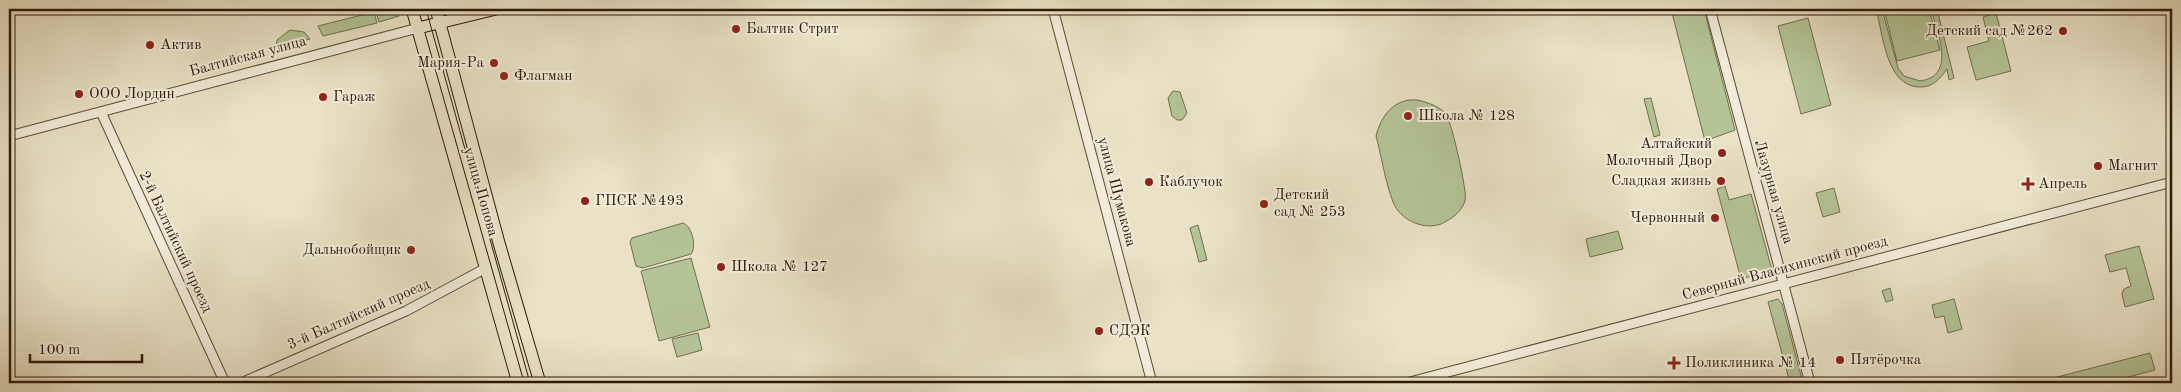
<svg xmlns="http://www.w3.org/2000/svg" width="2181" height="392" viewBox="0 0 2181 392" font-family="'Old Standard TT',serif">
<style>
.green{fill:#b4c497;stroke:#716e4f}
.lines{fill:none;stroke-linecap:round;stroke-linejoin:round}
.minor-casing{stroke:#5d4a37;stroke-width:11}
.major-casing{stroke:#2e1807;stroke-width:13}
.minor{stroke:#f1ecda;stroke-width:9}
.major{stroke:#e9e2c6;stroke-width:11}
.tram{stroke:#2e1807;stroke-width:1}
.poi-dot{fill:#8f2418;stroke:#f1ecda;stroke-width:2}
.labels{text-anchor:middle;dominant-baseline:central;stroke-width:4;stroke-linejoin:round;paint-order:stroke}
.poi-label{font-size:15px;fill:#2e1807;stroke:#f1ecda;text-anchor:start}
.street-label{font-size:15px;fill:#2e1807;stroke:#f1ecda}
</style>
<rect width="100%" height="100%" fill="#e9e2c6"/>
<filter id="stains"><feTurbulence type="fractalNoise" baseFrequency=".004" numOctaves="4"/><feColorMatrix values="0 0 0 0 .2 0 0 0 0 .09 0 0 0 0 .02 0 0 0 .5 -.17"/></filter>
<radialGradient id="worn" r=".72"><stop offset=".6" stop-color="#630" stop-opacity="0"/><stop offset="1" stop-color="#630" stop-opacity=".3"/></radialGradient>
<path class="green" d="M385 9H397L399 16 379 22 376 11Z
M1671 9H1704L1735 130 1705 141Z
M1876 9H1882L1898 68 1904 76 1920 81C1957 76 1937 32 1931 9H1937L1954 78 1949 80 1947 69C1940 79 1932 88 1919 87 1886 86 1883 34 1876 9Z
M1884 9H1929L1940 50 1897 61Z
M374 12 377 23 323 36 318 26Z
M1996 13 2011 71 1976 80 1967 47 1989 41 1983 17Z
M1808 18 1831 105 1801 114 1778 26Z
M290 30 304 32 310 39 276 48 277 40Z
M1173 91 1180 92 1187 113 1182 120H1177L1172 116 1168 98Z
M1651 98 1660 135 1654 137 1644 99Z
M1417 100C1427 102 1442 107 1447 116 1452 125 1468 193 1465 201 1461 213 1451 219 1441 224 1424 230 1403 221 1395 206 1387 191 1381 154 1376 136 1381 116 1394 98 1417 100Z
M1725 186 1729 200 1751 194 1772 270 1741 279 1717 189Z
M1834 188 1840 212 1823 217 1816 193Z
M683 223C692 226 697 247 691 254L643 268 636 266 630 242 632 238Z
M1198 225 1207 260 1199 262 1190 228Z
M1618 231 1623 249 1590 257 1586 239Z
M2139 246 2154 299 2125 307 2122 294 2124 289 2131 286 2126 268 2110 272 2105 255Z
M691 258 710 327 659 341 641 271Z
M1890 288 1893 300 1886 302 1882 291Z
M1778 299 1782 304 1803 383H1790L1768 302Z
M1954 299 1962 329 1948 333 1944 316 1935 318 1932 305Z
M698 333 702 350 677 357 672 339Z
M2150 353 2155 370 2106 383H2034Z"/>
<g class="lines">
<g class="minor-casing">
<path id="minor" d="M1053 9 1152 383
M1710 9 1810 383
M101 112 225 383
M9 136 418 28
M241 383 406 311 486 268
M1406 383 2172 182"/>
</g>
<g class="major-casing">
<path id="major" d="M412 9 518 383
M436 9 499 243 540 383
M418 28 496 9"/>
</g>
<use href="#minor" class="minor"/>
<use href="#major" class="major"/>
<path class="tram" d="M426 9 530 383"/>
</g>
<g class="poi-dot">
<circle cx="736" cy="29" r="5"/>
<circle cx="2063" cy="31" r="5"/>
<circle cx="150" cy="45" r="5"/>
<circle cx="494" cy="63" r="5"/>
<circle cx="504" cy="76" r="5"/>
<circle cx="79" cy="94" r="5"/>
<circle cx="323" cy="97" r="5"/>
<circle cx="1408" cy="116" r="5"/>
<circle cx="1722" cy="153" r="5"/>
<circle cx="2098" cy="166" r="5"/>
<circle cx="1721" cy="181" r="5"/>
<circle cx="1149" cy="182" r="5"/>
<path d="M2025.5 176.5h5v5h5v5h-5v5h-5v-5h-5v-5h5z"/>
<circle cx="585" cy="201" r="5"/>
<circle cx="1264" cy="204" r="5"/>
<circle cx="1715" cy="218" r="5"/>
<circle cx="411" cy="250" r="5"/>
<circle cx="721" cy="267" r="5"/>
<circle cx="1099" cy="331" r="5"/>
<circle cx="1840" cy="360" r="5"/>
<path d="M1671.5 355.5h5v5h5v5h-5v5h-5v-5h-5v-5h5z"/>
</g>
<g class="labels">
<g class="poi-label">
<text x="746" y="29">Балтик Стрит</text>
<text x="2053" y="31" text-anchor="end">Детский сад №262</text>
<text x="160" y="45">Актив</text>
<text x="484" y="63" text-anchor="end">Мария-Ра</text>
<text x="514" y="76">Флагман</text>
<text x="89" y="94">ООО Лордин</text>
<text x="333" y="97">Гараж</text>
<text x="1418" y="116">Школа № 128</text>
<text x="1712" y="144" text-anchor="end">Алтайский<tspan x="1712" dy="17">Молочный Двор</tspan></text>
<text x="2108" y="166">Магнит</text>
<text x="1711" y="181" text-anchor="end">Сладкая жизнь</text>
<text x="1159" y="182">Каблучок</text>
<text x="2038" y="184">Апрель</text>
<text x="1274" y="195">Детский<tspan x="1274" dy="17">сад № 253</tspan></text>
<text x="595" y="201">ГПСК №493</text>
<text x="1705" y="218" text-anchor="end">Червонный</text>
<text x="401" y="250" text-anchor="end">Дальнобойщик</text>
<text x="731" y="267">Школа № 127</text>
<text x="1109" y="331">СДЭК</text>
<text x="1850" y="360">Пятёрочка</text>
<text x="1685" y="363">Поликлиника № 14</text>
</g>
<g class="street-label">
<text transform="translate(248 57) rotate(-15)">Балтийская улица</text>
<text transform="translate(480 192) rotate(74)">улица Попова</text>
<text transform="translate(1116 192) rotate(75)">улица Шумакова</text>
<text transform="translate(1773 192) rotate(74)">Лазурная улица</text>
<text transform="translate(175 242) rotate(65)">2-й Балтийский проезд</text>
<text transform="translate(1785 269) rotate(-15)">Северный Власихинский проезд</text>
<text transform="translate(359 315) rotate(-24)">3-й Балтийский проезд</text>
</g>
</g>
<rect width="2181" height="392" fill="none" stroke="#e9e2c6" stroke-width="30"/>
<rect x="10" y="10" width="2161" height="372" fill="none" stroke="#2e1807" stroke-width="2.5"/>
<rect x="15" y="15" width="2151" height="362" fill="none" stroke="#2e1807"/>
<path d="M30 354v8h112v-8" fill="none" stroke="#2e1807" stroke-width="2.5"/>
<text x="38" y="354" font-size="15" fill="#2e1807" stroke="#f1ecda" stroke-width="4" paint-order="stroke">100 m</text>
<rect width="100%" height="100%" filter="url(#stains)"/>
<rect width="100%" height="100%" fill="url(#worn)"/>
</svg>
